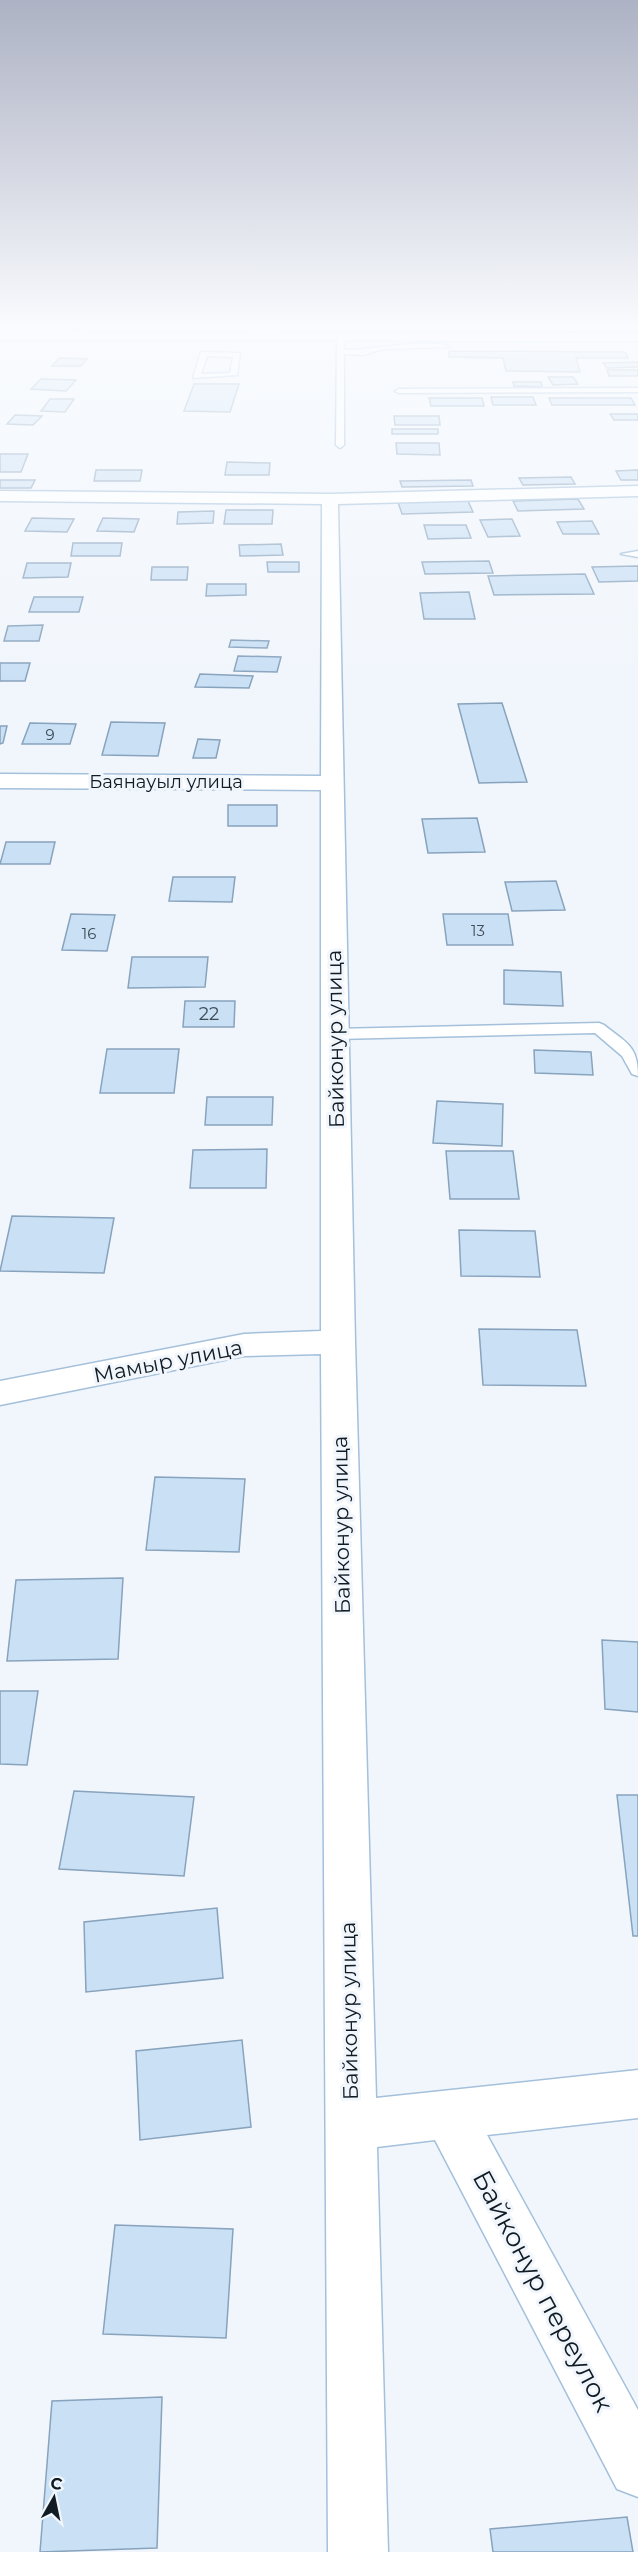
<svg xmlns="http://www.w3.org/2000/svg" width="638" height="2552" viewBox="0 0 638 2552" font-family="Montserrat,sans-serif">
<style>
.green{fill:#f9cfba}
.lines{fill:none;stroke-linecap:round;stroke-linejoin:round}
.stream{stroke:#f5b08d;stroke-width:4.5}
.building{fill:#cae0f5;stroke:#88a3bd;stroke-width:1.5}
.service-casing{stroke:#a4c0db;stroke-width:3}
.minor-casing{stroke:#a4c0db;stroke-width:3}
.tertiary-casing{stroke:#a4c0db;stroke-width:3}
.service{fill:#fff;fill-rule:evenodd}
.minor{fill:#fff;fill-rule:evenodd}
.tertiary{fill:#fff;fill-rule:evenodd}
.labels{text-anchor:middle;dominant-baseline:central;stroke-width:6;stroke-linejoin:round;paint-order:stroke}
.far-number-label{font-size:15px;fill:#3e4c58}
.far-street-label{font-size:18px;fill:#101b24;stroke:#f1f6fc}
.number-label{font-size:18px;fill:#3e4c58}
.street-label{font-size:21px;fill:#101b24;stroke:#f1f6fc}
.near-street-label{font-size:26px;fill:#101b24;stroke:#f1f6fc}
</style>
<rect width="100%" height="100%" fill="#f1f6fc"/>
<path class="green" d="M174 324H303L273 330Z"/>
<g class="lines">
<path class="stream" d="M60 334 72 333 83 324"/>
</g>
<path class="building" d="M449 351 625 352 628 358H576L580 372 506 371 503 358 449 357Z
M59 358 87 359 81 366H52Z
M638 362V367L607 368 603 363Z
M607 370H638V376H609Z
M548 377H573L578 384 553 385Z
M41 379 76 380 66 391 31 389Z
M513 382H541L542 387 514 386Z
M194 384H239L230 412 184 411Z
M491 397H533L536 405H493Z
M429 398H482L484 406H431Z
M549 398H631L635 405H552Z
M50 399H74L65 412 41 411Z
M610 414H638V420H614Z
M15 415 42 416 33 425 7 424Z
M394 416H439L440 425H395Z
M392 429H438V434H392Z
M396 443H439L440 455 397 454Z
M0 454H28L21 472H0Z
M227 462 270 463 269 475H225Z
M96 470H142L140 481H94Z
M638 470V480H621L616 471Z
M571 477 575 484 523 485 519 478Z
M0 480H35L31 488H0Z
M471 480 473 486 402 487 400 481Z
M578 499 584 509 518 511 513 501Z
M468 501 473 512 402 514 398 502Z
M226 510H273L272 524H224Z
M214 511 213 523 177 524 178 512Z
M32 518 74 519 67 532 25 531Z
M103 518 139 519 134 532 97 531Z
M512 519 520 536 488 537 480 520Z
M592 521 599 534H563L557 522Z
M424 525H466L471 538 428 539Z
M73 543H122L120 556H71Z
M281 544 283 555 240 556 239 545Z
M489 561 493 573 425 574 422 562Z
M267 562H299V572H268Z
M27 563H71L68 577 23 578Z
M638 566V581L599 582 592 567Z
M152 567H188L187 580H151Z
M585 574 594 594 494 595 488 576Z
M207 584H246V595L206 596Z
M469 592 475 619H424L420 593Z
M34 597H83L79 612H29Z
M43 625 39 641H4L8 626Z
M231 640 269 641 267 648 229 647Z
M238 656 281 657 277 672 234 671Z
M0 663H30L25 681H0Z
M200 674 253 676 249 688 195 687Z
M502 703 527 782 479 783 458 704Z
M111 722 165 723 158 756 102 755Z
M30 723 76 724 70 744H22Z
M0 726H7L3 743 0 744Z
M198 739 220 740 216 758H193Z
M228 805H277V826H228Z
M477 818 485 852 428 853 422 819Z
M6 842H55L50 864H0Z
M173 877H235L232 902 169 901Z
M556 881 565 910 512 911 505 882Z
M71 914 115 915 107 951 62 950Z
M443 914H508L513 945H447Z
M132 957H208L205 987 128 988Z
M504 970 561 972 563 1006 504 1004Z
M185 1001H235L234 1027H183Z
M107 1049H179L174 1093H100Z
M534 1050 591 1052 593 1075 535 1073Z
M207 1097H273L272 1125H205Z
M437 1101 503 1104 502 1146 433 1143Z
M267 1149 266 1188H190L193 1150Z
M446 1151H513L519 1199H450Z
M12 1216 114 1218 104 1273 0 1271Z
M459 1230 535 1231 540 1277 461 1276Z
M479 1329 577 1330 586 1386 483 1385Z
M155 1477 245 1479 239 1552 146 1550Z
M123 1578 118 1659 7 1661 16 1580Z
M602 1640 638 1642V1712L605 1709Z
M0 1691H38L27 1765 0 1764Z
M74 1791 194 1797 184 1876 59 1869Z
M617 1795H638V1936H633Z
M217 1908 223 1978 86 1992 84 1922Z
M242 2040 251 2127 140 2140 136 2051Z
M115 2225 233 2229 226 2338 103 2334Z
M162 2397 157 2548 40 2552 52 2401Z
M627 2517 633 2552H493L490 2529Z"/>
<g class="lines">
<g class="service-casing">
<path id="service" d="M54 324H62L44 337H38V333Z
M337 335 344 337V350C368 351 431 337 450 347L383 349 363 355 344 354V445L340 448 336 445Z
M201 352 240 353 237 375 193 378ZM207 356 233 357 230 373 201 374Z
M638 388V392L399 393 395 391 399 389Z
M638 551V557L621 554Z
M599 1023 604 1025C626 1043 638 1045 638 1076L632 1074 622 1056 595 1033 335 1039 327 1034 335 1029Z"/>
</g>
<g class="minor-casing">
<path id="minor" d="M638 486V496L338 504 355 1342 376 2098 638 2070V2118L487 2135 638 2410V2497L617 2489 435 2140 377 2147 388 2552H328L321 1354 244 1356 0 1405V1381L244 1334 321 1331V790L0 788V774L321 776 322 504 0 501V491L330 494Z"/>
</g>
<g class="tertiary-casing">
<path id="tertiary" d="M0 332 638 333V341L0 340Z"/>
</g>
<use href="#service" class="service"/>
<use href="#minor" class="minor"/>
<use href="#tertiary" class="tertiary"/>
</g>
<linearGradient id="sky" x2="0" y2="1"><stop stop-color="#adb2c4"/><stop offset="0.48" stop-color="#f9fbfe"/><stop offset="1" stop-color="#f9fbfe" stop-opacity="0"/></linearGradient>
<rect width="638" height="681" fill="url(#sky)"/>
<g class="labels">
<g class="far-number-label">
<text x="50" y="734">9</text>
<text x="478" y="930">13</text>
<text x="89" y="933">16</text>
</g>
<g class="far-street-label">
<text x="166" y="782">Баянауыл улица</text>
</g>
<g class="number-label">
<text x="209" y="1014">22</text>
</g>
<g class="street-label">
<text transform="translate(335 1039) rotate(-91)">Байконур улица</text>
<text transform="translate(168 1361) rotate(-11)">Мамыр улица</text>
<text transform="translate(341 1525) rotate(-91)">Байконур улица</text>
<text transform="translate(349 2011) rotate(-91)">Байконур улица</text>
</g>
<g class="near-street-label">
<text transform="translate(543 2291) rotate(62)">Байконур переулок</text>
</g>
</g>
<g transform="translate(54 2498) rotate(9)" stroke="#f1f6fc" stroke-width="4.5" paint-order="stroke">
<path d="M0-4.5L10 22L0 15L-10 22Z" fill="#101b24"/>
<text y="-9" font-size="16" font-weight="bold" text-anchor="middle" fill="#101b24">С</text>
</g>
</svg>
